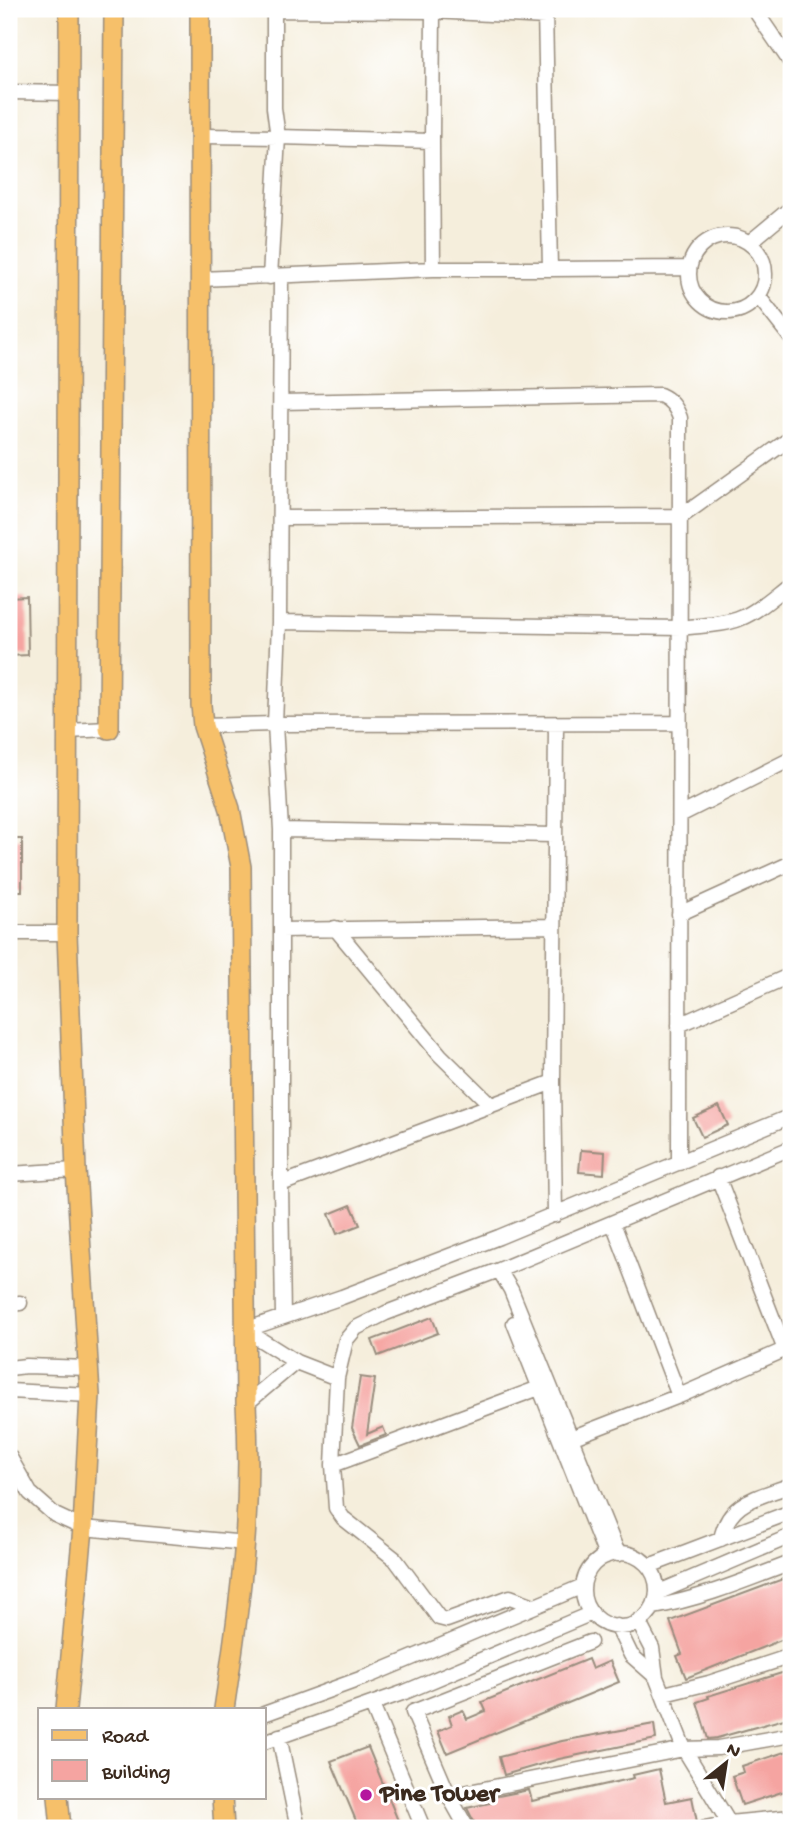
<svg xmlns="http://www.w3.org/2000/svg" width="800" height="1837" viewBox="0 0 800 1837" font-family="'Gochi Hand',sans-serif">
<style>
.building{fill:#f5a4a1}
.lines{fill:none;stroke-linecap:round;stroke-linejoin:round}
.minor-casing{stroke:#988c7d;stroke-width:17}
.major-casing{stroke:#988c7d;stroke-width:22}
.minor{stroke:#fff;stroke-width:14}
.major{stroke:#f6c06b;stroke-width:19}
.poi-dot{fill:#b5179e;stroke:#fff;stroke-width:2.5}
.labels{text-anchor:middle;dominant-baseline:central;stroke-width:6;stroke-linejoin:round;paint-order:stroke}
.poi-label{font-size:26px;font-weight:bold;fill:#3b2a1e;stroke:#fff;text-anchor:start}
</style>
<rect width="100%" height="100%" fill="#fff"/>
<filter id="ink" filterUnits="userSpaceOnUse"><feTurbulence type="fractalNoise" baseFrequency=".0143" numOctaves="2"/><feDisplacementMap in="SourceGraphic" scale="14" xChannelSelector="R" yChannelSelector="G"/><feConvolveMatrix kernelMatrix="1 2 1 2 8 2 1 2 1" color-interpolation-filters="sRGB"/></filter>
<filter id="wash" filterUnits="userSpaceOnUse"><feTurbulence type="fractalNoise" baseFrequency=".00686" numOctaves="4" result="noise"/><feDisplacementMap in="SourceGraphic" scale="28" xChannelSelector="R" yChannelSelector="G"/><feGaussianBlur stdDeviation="1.57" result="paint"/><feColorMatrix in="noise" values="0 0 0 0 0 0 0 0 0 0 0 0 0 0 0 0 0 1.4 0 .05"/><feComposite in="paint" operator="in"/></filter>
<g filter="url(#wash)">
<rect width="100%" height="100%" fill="#f5eedc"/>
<g id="blocks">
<path class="building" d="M27 597 28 655 9 656V598Z
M9 839H22V891H9Z
M719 1106 728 1125 702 1137 693 1118Z
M581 1150 605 1152 604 1174 579 1172Z
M351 1205 360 1225 337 1234 329 1214Z
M432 1317 438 1333 378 1356 372 1340Z
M360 1377 375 1379 367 1434 383 1427 386 1435 360 1445 352 1428Z
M791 1576V1636L686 1678 677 1656 682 1654 670 1621Z
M588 1659 592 1669 610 1661 619 1682 447 1753 438 1731 452 1725 449 1716 463 1710 467 1719 486 1711 482 1702Z
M785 1672 787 1681 791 1679V1717L717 1738 708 1739 697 1702 709 1698 708 1696Z
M654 1724 656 1739 559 1759 504 1775 499 1757 562 1741Z
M368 1747 401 1828H359L331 1761Z
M791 1750V1789L742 1805 732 1776 744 1772 742 1766Z
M659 1769 666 1802 692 1797 697 1822 668 1828H477L467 1808 494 1802 493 1797 529 1790 532 1801 634 1778 633 1775Z"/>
</g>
</g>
<g filter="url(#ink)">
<use href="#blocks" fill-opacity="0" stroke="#988c7d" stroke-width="2"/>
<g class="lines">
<g class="minor-casing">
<path id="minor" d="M274 9V108L278 137 432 141 433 11
M754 9 791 63
M274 10 433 11 545 17
M9 92 69 93
M200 136 278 137 270 277
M432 141 433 269
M689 274a38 38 0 1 1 76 0a38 38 0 1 1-76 0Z
M749 243 791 208
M550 269 689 268
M281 276 279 622 275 724 281 830V1184L553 1082
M201 279 433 269H550L545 9
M758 296 791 338
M281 402 660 395C671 400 676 407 680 418L679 1163
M280 518 682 516 791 438
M279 622 681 628C700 625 723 626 741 618 760 610 775 595 791 583
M203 726 275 724 679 723
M67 731 109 729
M680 815 791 759
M281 830 554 835
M679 914 791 863
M335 928 440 1055 491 1105
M281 930 553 926
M9 933H67
M679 1025 791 975
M9 1174 76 1170
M718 1177 785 1350
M281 1184 283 1317
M555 1215 553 1082 556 725
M613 1223 679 1396
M499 1270 511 1290 618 1554
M9 1304 20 1303
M514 1323 606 1556
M245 1330 342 1297 499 1237 791 1116
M245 1330 296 1362 337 1378
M9 1368 26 1366 89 1368
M9 1391 90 1395
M246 1404 296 1362
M571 1438 679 1396 791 1347
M9 1456 30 1493 55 1515 83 1528 246 1543
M333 1465 539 1388
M721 1539C729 1500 758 1498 791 1485
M583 1590a37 37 0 1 1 74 0a37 37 0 1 1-74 0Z
M649 1566 791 1512
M657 1593 791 1536
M534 1606 510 1597 447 1620 439 1618 395 1559 343 1518 336 1508 333 1465 337 1378 346 1340 356 1328 386 1313 499 1270 791 1148
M653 1607C701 1599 746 1580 791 1563
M638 1621 652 1648 656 1677 684 1749 729 1823
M617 1626 631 1655 656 1677
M664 1694 709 1683 791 1656
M372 1705 423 1828
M264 1714 371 1675 583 1586
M279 1736 298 1828
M264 1742 405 1692 592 1613
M449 1796 684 1749 718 1748 791 1735
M467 1828 449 1796 413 1712 590 1642
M705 1828 729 1823 791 1817"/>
</g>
<g class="major-casing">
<path id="major" d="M200 9 201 705 203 726 230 809 241 867 246 1404C253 1510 240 1604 224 1709
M109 729 114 9
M66 1709 83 1528 90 1395 76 1170 67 933 69 9
M58 1797 61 1828
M222 1797 224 1828"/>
</g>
<use href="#minor" class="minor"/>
<use href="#major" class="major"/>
</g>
</g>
<circle class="poi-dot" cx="366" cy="1795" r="7"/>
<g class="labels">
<g class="poi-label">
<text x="380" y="1795">Pine Tower</text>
</g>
</g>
<rect width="800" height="1837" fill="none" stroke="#fff" stroke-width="35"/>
<rect x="38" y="1708" width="228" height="91" fill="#ffffff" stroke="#b1aaa5" stroke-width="2"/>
<rect x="52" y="1730" width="35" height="10" fill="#f6c06b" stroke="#b1aaa5" stroke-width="2"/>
<text x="102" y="1742" font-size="21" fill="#3b2a1e">Road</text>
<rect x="52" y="1760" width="35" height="21" fill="#f5a4a1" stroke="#b1aaa5" stroke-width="2"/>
<text x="102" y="1778" font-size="21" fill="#3b2a1e">Building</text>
<g transform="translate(726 1763) rotate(30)" stroke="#ffffff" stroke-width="5" paint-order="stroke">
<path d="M0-5L12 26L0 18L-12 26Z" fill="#3b2a1e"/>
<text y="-10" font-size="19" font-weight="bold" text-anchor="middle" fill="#3b2a1e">N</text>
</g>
</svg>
